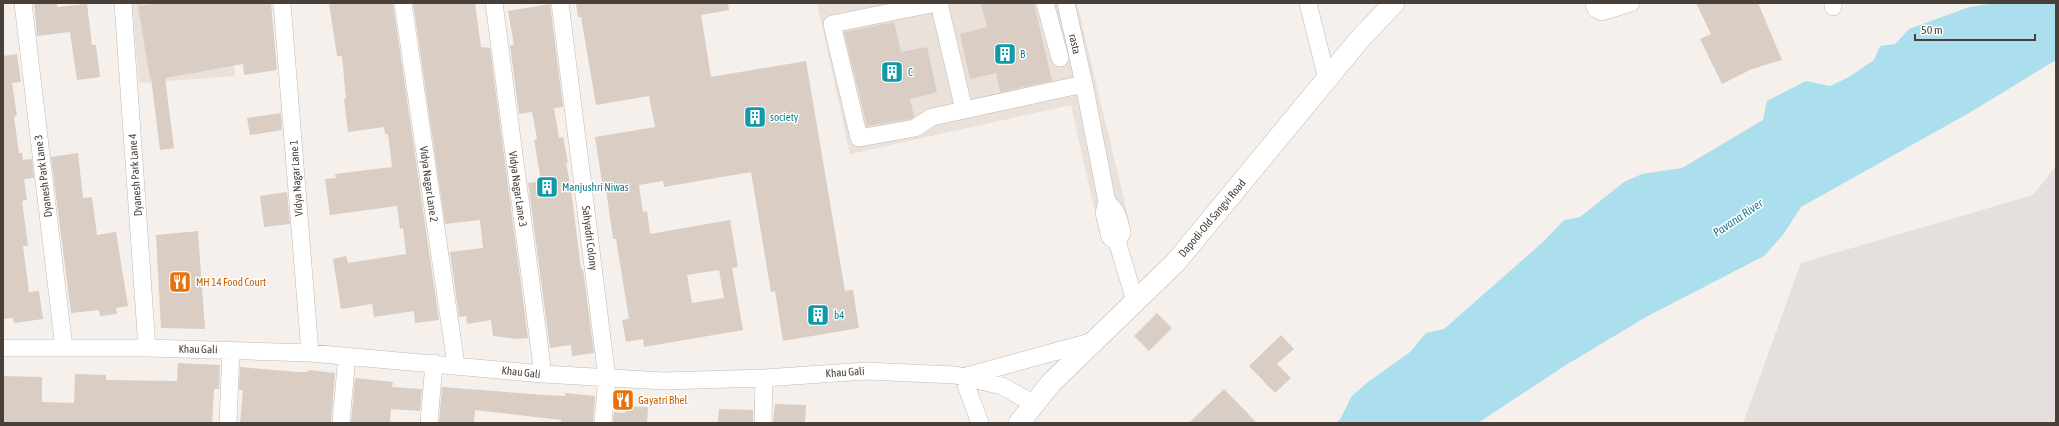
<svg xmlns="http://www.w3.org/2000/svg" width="2059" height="426" viewBox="0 0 2059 426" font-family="'Asap Condensed',sans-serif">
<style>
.residential{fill:#e9e1da}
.industrial{fill:#e5e0dd}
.water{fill:#abdfee}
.building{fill:#d9cdc4;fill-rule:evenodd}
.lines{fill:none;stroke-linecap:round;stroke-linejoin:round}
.minor-casing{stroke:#c3b9b1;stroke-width:18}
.tertiary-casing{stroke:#c3b9b1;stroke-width:22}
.minor{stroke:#fff;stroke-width:17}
.tertiary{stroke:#fff;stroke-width:21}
.labels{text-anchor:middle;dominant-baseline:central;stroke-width:3;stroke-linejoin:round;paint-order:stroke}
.street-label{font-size:11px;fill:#494039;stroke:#fff}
.culture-label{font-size:11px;fill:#0d838f;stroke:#fff;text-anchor:start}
.food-label{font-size:11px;fill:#c56008;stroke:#fff;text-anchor:start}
.water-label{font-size:12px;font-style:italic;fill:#2e7b92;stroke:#fff}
</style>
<rect width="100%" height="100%" fill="#f5f0ec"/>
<path class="residential" d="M132 3H228L235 76 139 83Z
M817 3H1077L1131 229 1100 235 1071 105 850 154Z"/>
<path class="industrial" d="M2056 166V423H1743L1801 263 2033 195Z"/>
<path class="water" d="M1995 3H2056V60L1969 113 1801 207 1783 235 1764 256 1646 317 1566 365 1478 423H1336L1341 418 1351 397 1368 382 1410 352 1426 333 1444 329 1543 242 1564 220 1580 217 1624 182 1642 174 1682 168 1763 120 1767 101 1806 81 1830 86 1849 77 1874 60 1880 46 1895 44 1909 29 1969 7Z"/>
<path class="building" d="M34 3H57V7L87 4 92 45H96L100 77 77 80 70 32 37 36Z
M160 3H271L277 70 244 75 243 64 165 78 174 148 160 150 151 78H150L138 6Z
M329 3H393L439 320 415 323 414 311 374 317 372 304 341 309 333 259 346 256 348 263 406 254 403 228 400 229 397 206 330 215 325 179 336 178 335 174 392 167 388 134H385L384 127 348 132 344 99H346L342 56H337Z
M413 3H475L481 47 490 48 528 338 515 339 493 336 491 320 467 324 466 316 459 317 450 252 483 248 480 220 445 224Z
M576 3H728L729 10 701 15 711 77 806 61 845 291 853 290 859 328 783 341 775 291 771 292 751 172 664 187 663 181 639 185 643 212 647 211 650 234 730 220 738 267 732 268 743 330 644 347 643 339 626 342 622 320 629 319 616 239H613L606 189H603L595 137 655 127 649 96 596 105 581 17H578ZM719 270 724 298 692 303 687 275Z
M981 3H1034L1052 81 1000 92 996 73 970 79 960 34 987 27Z
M1696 3H1758L1782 60 1752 69 1722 84 1700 39 1711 34Z
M550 4 563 107 554 108 559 138 563 137 568 163H566L571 189 581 269H583L594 353 572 356 571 345 550 348 528 183 541 181 534 140 537 139 532 112 519 114 510 45H514L508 11Z
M894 22 901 52 927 47 937 92 910 99 914 117 911 119 867 126 844 32Z
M17 54 21 82 12 83 17 116 14 117 19 153H22L23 160 32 159 34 178 24 179 27 200 22 201 28 246H23L29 292 39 291 43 319 14 323 13 318 3 319V56Z
M281 113 282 130 250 135 247 118Z
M78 153 83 198 92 197 97 235 116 232 128 306 116 308 117 314 100 316 99 310 71 313 51 157Z
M287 192 290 224 264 227 260 196Z
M198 231 205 329 161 328 156 235Z
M1157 313 1172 328 1149 351 1134 336Z
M1281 335 1294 349 1277 364 1291 378 1275 393 1249 366Z
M178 363 220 365 219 389H214L212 423H3V376L42 377V402L74 403 75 374 106 375V380L177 381Z
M240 367 298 372H308L309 370 335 373 331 423H240L243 390H239Z
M355 378 393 382 392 387 422 389 420 411 391 409 390 423H351Z
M442 387 544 395 565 396V393L595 396 593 423H561V420L475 410 474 423H439Z
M1224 389 1257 423H1189Z
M775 404 806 405 805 423H773Z
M626 406 648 407 647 423H613L614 412 625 413Z
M719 409 753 410V423H718Z"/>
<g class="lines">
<g class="minor-casing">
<path id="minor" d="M23 3 64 348
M123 3 147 348
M282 3 310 353
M403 3 456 365
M494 3 543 374
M560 3 607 378 603 423
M937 3 832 24 859 138 915 128 932 117 1084 84 1107 202
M939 3 964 110
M1045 3 1060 58
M1066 3 1084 84
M1308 3 1327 79
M1594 3 1596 9 1602 12 1631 3
M1833 3V7
M1107 202C1118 211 1119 220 1122 233L1117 241 1110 237 1104 213Z
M1117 241 1135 301
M3 348H147L310 353 543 374 664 381 764 378 866 371 955 375 1002 386 1034 404
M228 423 231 350
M341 423 347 356
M429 423 434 363
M763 423 764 378
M980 423 963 377 1094 341"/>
</g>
<g class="tertiary-casing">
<path id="tertiary" d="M1019 423 1051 383 1176 262 1359 40 1394 3"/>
</g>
<use href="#minor" class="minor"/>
<use href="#tertiary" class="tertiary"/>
</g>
<defs>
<g id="building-square" transform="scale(1.15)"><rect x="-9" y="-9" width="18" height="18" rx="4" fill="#0f9aa8" stroke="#fff"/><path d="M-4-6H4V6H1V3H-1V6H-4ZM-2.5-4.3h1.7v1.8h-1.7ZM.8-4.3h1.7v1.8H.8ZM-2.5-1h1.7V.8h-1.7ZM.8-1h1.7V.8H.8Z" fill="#fff"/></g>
<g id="restaurant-square" transform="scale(1.15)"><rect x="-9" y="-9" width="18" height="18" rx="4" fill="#e8710a" stroke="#fff"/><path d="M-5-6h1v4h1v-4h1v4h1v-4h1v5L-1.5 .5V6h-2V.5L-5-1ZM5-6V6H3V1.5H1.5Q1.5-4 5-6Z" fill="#fff"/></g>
</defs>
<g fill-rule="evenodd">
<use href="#building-square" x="1005" y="54"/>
<use href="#building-square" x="892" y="72"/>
<use href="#building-square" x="755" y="117"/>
<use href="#building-square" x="547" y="187"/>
<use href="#restaurant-square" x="180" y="282"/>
<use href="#building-square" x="818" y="315"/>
<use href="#restaurant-square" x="623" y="400"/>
</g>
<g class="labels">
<g class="street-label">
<text transform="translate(1075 44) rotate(77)">rasta</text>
<text transform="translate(135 175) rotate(-94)">Dyanesh Park Lane 4</text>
<text transform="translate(43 176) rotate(-97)">Dyanesh Park Lane 3</text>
<text transform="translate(296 178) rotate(-94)">Vidya Nagar Lane 1</text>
<text transform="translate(429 184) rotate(82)">Vidya Nagar Lane 2</text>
<text transform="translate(518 189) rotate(82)">Vidya Nagar Lane 3</text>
<text transform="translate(1212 218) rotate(-50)">Dapodi-Old Sangvi Road</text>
<text transform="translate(590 238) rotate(83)">Sahyadri Colony</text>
<text transform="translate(198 349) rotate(1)">Khau Gali</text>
<text transform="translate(521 372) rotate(6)">Khau Gali</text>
<text transform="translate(845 372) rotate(-4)">Khau Gali</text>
</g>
<g class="culture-label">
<text x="1020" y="54">B</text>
<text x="908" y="72">C</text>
<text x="770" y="117">society</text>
<text x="562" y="187">Manjushri Niwas</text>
<text x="834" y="315">b4</text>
</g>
<g class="food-label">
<text x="196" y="282">MH 14 Food Court</text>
<text x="638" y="400">Gayatri Bhel</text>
</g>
<g class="water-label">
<text transform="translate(1738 218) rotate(-34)">Pavana River</text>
</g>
</g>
<rect width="2059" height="426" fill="none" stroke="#494039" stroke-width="8"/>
<path d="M1915 34v6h120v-6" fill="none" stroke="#494039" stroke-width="2"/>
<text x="1921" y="34" font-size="12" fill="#494039" stroke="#ffffff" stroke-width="3" paint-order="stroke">50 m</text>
</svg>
